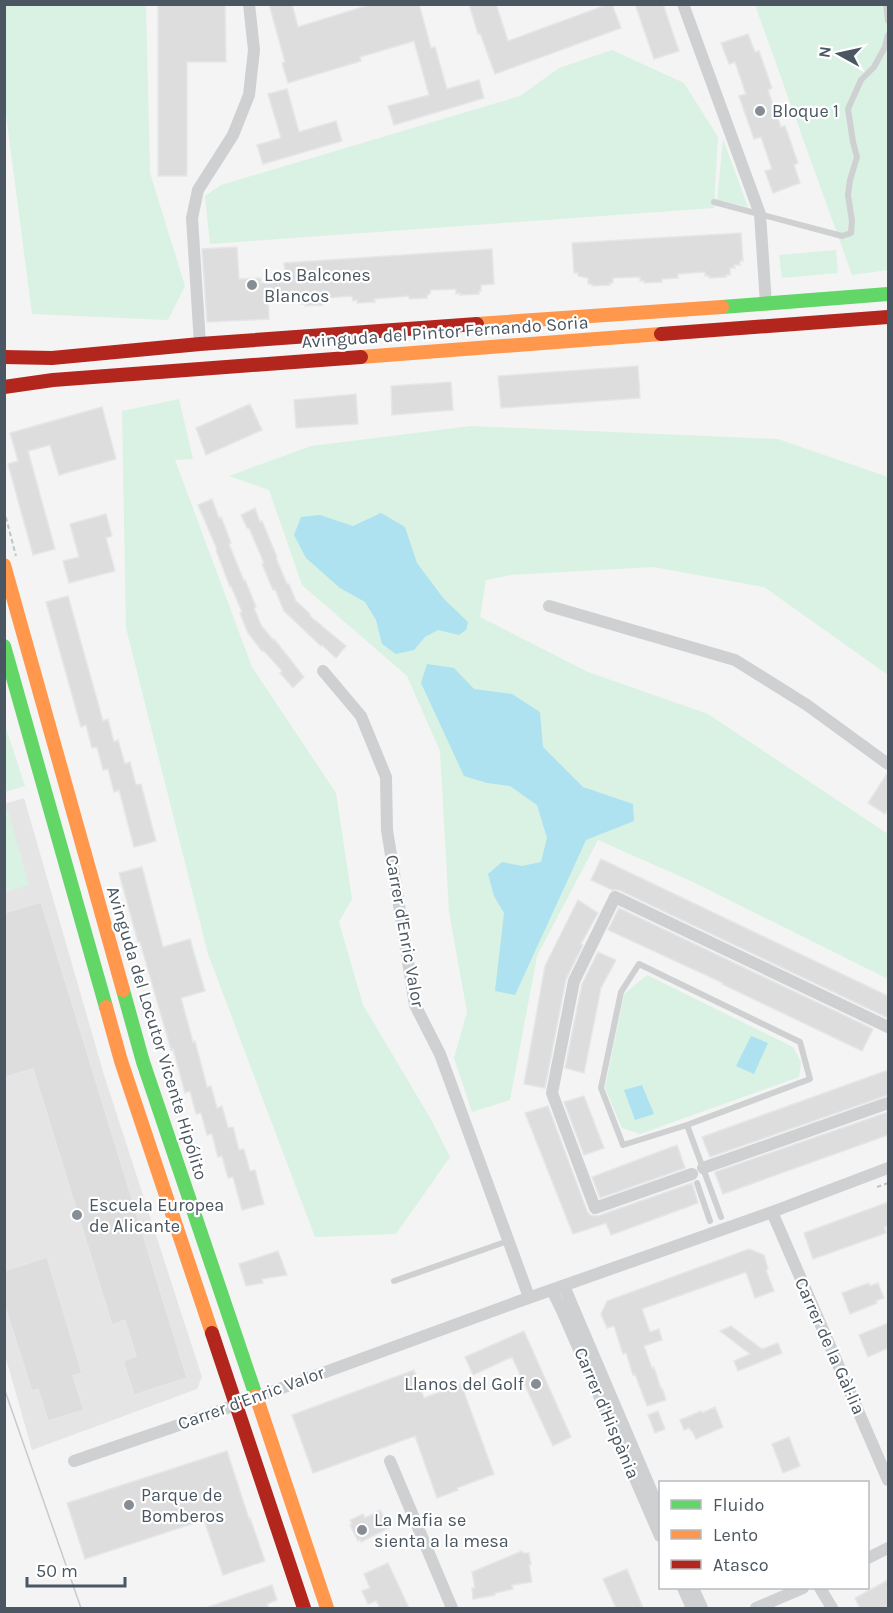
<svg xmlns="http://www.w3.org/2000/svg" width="893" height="1613" viewBox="0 0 893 1613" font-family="Karla,sans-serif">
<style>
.education{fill:#e6e5e6}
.green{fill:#d9f2e3}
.water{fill:#aee2f0}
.building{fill:#ddddde;stroke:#e5e6e7;stroke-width:1.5}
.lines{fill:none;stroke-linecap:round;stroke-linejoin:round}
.path{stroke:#bcc7c4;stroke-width:2;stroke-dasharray:4.5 3;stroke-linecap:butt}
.lane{stroke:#ced0d2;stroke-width:6}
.street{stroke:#ced0d2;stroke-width:12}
.fast{stroke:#63d668;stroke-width:14}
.slow{stroke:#ff974d;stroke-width:14}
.jam{stroke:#b3261e;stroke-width:14}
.tram{stroke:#c9cacc;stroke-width:1.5}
.poi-dot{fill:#868d94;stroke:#fff;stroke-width:2}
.labels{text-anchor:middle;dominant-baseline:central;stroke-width:4.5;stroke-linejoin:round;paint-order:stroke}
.poi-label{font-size:18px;fill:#4a5661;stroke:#fff;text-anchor:start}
.street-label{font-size:18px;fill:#4a5661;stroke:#fff}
</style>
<rect width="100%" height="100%" fill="#f4f4f4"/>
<path class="education" d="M24 798 104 1075 202 1377 197 1389 32 1450 5 1355 4 804Z"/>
<path class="green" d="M4 5H146L150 173 185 286 168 320 32 314 5 107Z
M755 5H888V270L852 275Z
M612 50 684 83 718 137 714 208 210 244 205 196 221 185 520 96 559 68Z
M723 139 748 207 717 200Z
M836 250 838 273 782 278 779 255Z
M179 399 193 459 175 460 252 667 336 793 352 899 339 922 363 1005 432 1121 450 1157 396 1234 315 1237 208 954 126 628 122 411Z
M471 426 778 439 888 477V675L764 587 653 567 511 575 486 580 480 617 588 672 708 714 888 834V979L695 883 598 840 537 956 510 1100 472 1112 454 1058 467 1012 449 912 440 751 407 676 302 585 269 490 229 476 311 446Z
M4 722 25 786 5 792H4Z
M8 811 29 885 5 892 4 812Z
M647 975 793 1047 801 1062 799 1077 640 1134 622 1128 605 1088 624 994Z"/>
<path class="water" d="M381 513 405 527 417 563 444 599 468 622 466 630 459 635 438 630 425 637 414 650 396 654 382 644 376 620 365 602 340 588 306 558 294 535 301 517 320 515 353 526Z
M427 664 454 668 474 689 512 694 540 712 543 747 583 787 633 804 634 821 586 840 515 995 495 991 504 913 494 896 488 874 502 862 522 866 541 862 547 838 537 805 510 786 487 783 464 776 421 683Z
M751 1036 768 1043 754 1074 736 1066Z
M642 1085 654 1114 635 1120 624 1090Z"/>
<path class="building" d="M158 4H225L226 62H187V176H158Z
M269 4H292L298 27 372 4H419L431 48 435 47 447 89 479 80 484 98 394 125 388 106 429 95 414 41 360 57 361 61 288 83 282 63 285 62Z
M469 4H496L508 41 609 4H612L621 28 495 74 480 33 478 34Z
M635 4H663L679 51 654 59Z
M748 34 755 52 759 51 772 88 768 90 781 127 785 126 798 163 794 165 800 183 773 193 765 171 772 169 761 137 754 139 739 96 746 94 735 62 729 64 721 43Z
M287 89 299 132 336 121 342 141 263 164 257 145 281 138 268 94Z
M741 233 743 261H740V265H734L735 268H730V275H726V277L709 278V276H705V272L678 274V278L662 279V282L644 283V281H640V277L613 278V283H610V285L592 286V284H588V278L578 276V273H574L572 243Z
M237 247 239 279 261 278V283L286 282 284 263 492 249 494 284 481 285V291H479V294L460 295V293L456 294V289L431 290 430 294 427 295V298L409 299V296L374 299 375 302 357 303V300L353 301 352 296 326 298V302L322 303 323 305 305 306V304H300V297L290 296V293L268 294 269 319 207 322 202 249Z
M638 366 640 398 501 408 498 376Z
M451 382 453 410 392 415 391 386Z
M356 394 358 424 296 428 294 400Z
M250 404 262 430 206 455 196 428Z
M102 407 116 459 59 475 50 445 28 451 55 549 33 555 8 464 18 461 10 433Z
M212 499 219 518 221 517 231 543 229 544 244 581 245 580 256 607 254 608 261 625 273 640 274 639 304 677 293 688 280 673 282 671 263 650 262 651 248 633 240 613 242 612 231 586 230 587 216 550 217 549 198 505Z
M255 508 260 522 262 521 277 557 276 558 287 584H289L296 601 310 614V616L346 646 336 658 322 645 321 646 284 611 275 589 273 590 262 564 264 563 249 528H247L241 515Z
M106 514 112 536 106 538 115 571 69 583 63 561 79 557 70 524Z
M68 596 103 721 108 719 114 742 118 740 125 764 130 762 136 785 141 784 156 841 134 847 119 790 114 792 108 769 103 770 97 747 92 748 86 725 81 727 46 602Z
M888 772V808L885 814 868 803Z
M601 859 888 996V1018L619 890H612L591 880Z
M142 867 163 947 190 939 205 991 181 998 193 1042 195 1041 207 1087 211 1086 217 1108 222 1106 228 1128 233 1127 239 1150 244 1149 250 1171 255 1170 264 1204 242 1210 233 1177 228 1178 222 1156 218 1157 212 1134 207 1135 201 1113 196 1114 190 1091 185 1093 173 1049 171 1050 140 942H138L119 873Z
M578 900 598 913 581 944 583 945 566 979 545 1088 524 1084 545 966Z
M41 902 187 1378 134 1395 123 1361 136 1356 125 1320 112 1325 33 1069 6 1077 4 1072V913Z
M619 908 873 1029 862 1051 722 984 723 983 608 930Z
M598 952 616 960 601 988 584 1073 565 1068 582 984Z
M888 1070V1095L710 1157 702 1137Z
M584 1096 604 1148 584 1155 564 1102Z
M548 1106 587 1211 590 1215 598 1216 692 1183 698 1203 611 1235 606 1223 573 1234 525 1113Z
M888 1112V1135L723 1194 715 1173V1172Z
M677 1145 685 1168 600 1198 592 1177Z
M888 1202V1226L884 1227 886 1233 813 1259 804 1233Z
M749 1249 764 1255 768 1269 766 1270 774 1291 755 1298 746 1272 642 1309 650 1332 659 1329 662 1340 644 1346 652 1368 654 1367 661 1389 662 1388 666 1400 647 1406 635 1374 633 1375 626 1353 623 1354 614 1326 607 1328 601 1314 607 1301Z
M278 1251 287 1275 262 1279 263 1283 246 1286 239 1264Z
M47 1257 82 1373 73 1376 84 1410 48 1421 38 1389 32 1391 4 1304V1271Z
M869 1283 870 1286 878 1283 884 1298 876 1301 877 1303 850 1314 842 1293Z
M888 1323V1348L868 1357 859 1335Z
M731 1326 762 1349 778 1343 782 1353 738 1371 734 1361 750 1354 720 1331Z
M524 1331 571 1437 553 1446 512 1357 473 1375 465 1357Z
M414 1370 424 1398 461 1384 494 1474 457 1488 458 1490 437 1498 415 1436 313 1473 292 1415Z
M715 1407 723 1427 696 1439 692 1431H691L689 1428 684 1430 680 1420 701 1411 702 1413Z
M658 1411 665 1429 655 1433 648 1415Z
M789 1437 800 1466 783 1473 772 1444Z
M227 1451 249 1519 250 1518 265 1561 223 1575 204 1520 85 1559 67 1503Z
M380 1510 389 1528 361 1542 360 1539 358 1541 350 1525 352 1524 350 1520 363 1514 365 1518Z
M522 1551 523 1553H529L531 1564 529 1565 532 1582 512 1585 513 1589 495 1593V1595L473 1599 472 1588H475L472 1572Z
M388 1563 409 1608H380L376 1601 368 1604 362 1591 370 1588 364 1574Z
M627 1569 643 1608H616L603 1579Z
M888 1580V1608H860L855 1598Z
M272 1585 277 1600 267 1604 269 1608H209L208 1607Z"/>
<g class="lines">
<path class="path" d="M4 510 16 556
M877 1187 888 1183"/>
<path class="lane" d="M886 4 888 21
M714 202 842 236 851 233 852 221 848 195 850 180 857 157 853 142 848 109 861 80 874 67 885 47 888 35
M687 1125 623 1145 601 1088 621 992 639 964 800 1042 810 1079 687 1125 721 1217
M697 1183 710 1221
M394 1281 508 1241"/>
<path class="street" d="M683 4 760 214 766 304
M200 344 192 218 198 190 233 135 249 95 254 50 249 4
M549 606 735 660 807 705 888 764
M323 671 361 716 386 777 387 830 415 1005 440 1054 529 1297
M703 1168 888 1103
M692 1174 595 1208 552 1093 574 981 615 897 888 1027
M772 1212 888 1480
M564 1286 660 1511
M552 1290 564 1315 660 1536
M74 1461 208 1415 517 1302 772 1212 888 1168
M390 1461 452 1608
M868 1558 888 1548
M683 1588 692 1608
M693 1588 702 1608
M820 1588 832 1608
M756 1608 803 1588"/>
<path class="fast" d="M722 307 888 294
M4 646 106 1007
M123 990 143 1062 256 1396"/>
<path class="slow" d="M477 324 722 307
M361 357 661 334
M4 565 123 990
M106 1007 121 1061 212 1333
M256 1396 327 1608"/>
<path class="jam" d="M661 334 888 317
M4 357 52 358 200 344 477 324
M4 387 53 380 361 357
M212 1333 304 1608"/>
<path class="tram" d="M4 1388 81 1608"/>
</g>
<g class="poi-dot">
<circle cx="760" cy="111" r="6"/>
<circle cx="252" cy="285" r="6"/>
<circle cx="77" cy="1215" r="6"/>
<circle cx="536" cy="1384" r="6"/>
<circle cx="129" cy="1505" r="6"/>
<circle cx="362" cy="1530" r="6"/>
</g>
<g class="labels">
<g class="poi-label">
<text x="772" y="111">Bloque 1</text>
<text x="264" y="275">Los Balcones<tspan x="264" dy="21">Blancos</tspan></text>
<text x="89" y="1205">Escuela Europea<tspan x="89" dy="21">de Alicante</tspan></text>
<text x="524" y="1384" text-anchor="end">Llanos del Golf</text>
<text x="141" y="1495">Parque de<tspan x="141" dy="21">Bomberos</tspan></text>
<text x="374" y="1520">La Mafia se<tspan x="374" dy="21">sienta a la mesa</tspan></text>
</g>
<g class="street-label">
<text transform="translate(445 332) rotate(-4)">Avinguda del Pintor Fernando Soria</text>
<text transform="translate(405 931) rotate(80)">Carrer d'Enric Valor</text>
<text transform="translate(157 1033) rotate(73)">Avinguda del Locutor Vicente Hipólito</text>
<text transform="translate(830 1346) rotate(66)">Carrer de la Gàl·lia</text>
<text transform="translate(251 1398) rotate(-20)">Carrer d'Enric Valor</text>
<text transform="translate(607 1413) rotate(67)">Carrer d'Hispània</text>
</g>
</g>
<rect width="893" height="1613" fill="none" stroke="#4a5661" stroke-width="12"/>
<rect x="659" y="1481" width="210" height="108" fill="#ffffff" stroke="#b7bbc0" stroke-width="1.5"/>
<rect x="671" y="1500" width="30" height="9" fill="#63d668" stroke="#b7bbc0" stroke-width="1.5"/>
<text x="713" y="1511" font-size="18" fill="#4a5661">Fluido</text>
<rect x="671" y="1530" width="30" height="9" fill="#ff974d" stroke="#b7bbc0" stroke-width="1.5"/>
<text x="713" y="1541" font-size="18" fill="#4a5661">Lento</text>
<rect x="671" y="1560" width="30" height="9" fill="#b3261e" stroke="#b7bbc0" stroke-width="1.5"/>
<text x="713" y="1571" font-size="18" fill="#4a5661">Atasco</text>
<g transform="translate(839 54) rotate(278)" stroke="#ffffff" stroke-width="4.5" paint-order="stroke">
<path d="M0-4.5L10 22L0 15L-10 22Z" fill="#4a5661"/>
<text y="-9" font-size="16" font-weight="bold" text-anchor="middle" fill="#4a5661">N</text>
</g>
<path d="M27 1577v9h98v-9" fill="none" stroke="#4a5661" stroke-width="3"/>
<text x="36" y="1577" font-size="18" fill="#4a5661" stroke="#ffffff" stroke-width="4.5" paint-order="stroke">50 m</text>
</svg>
